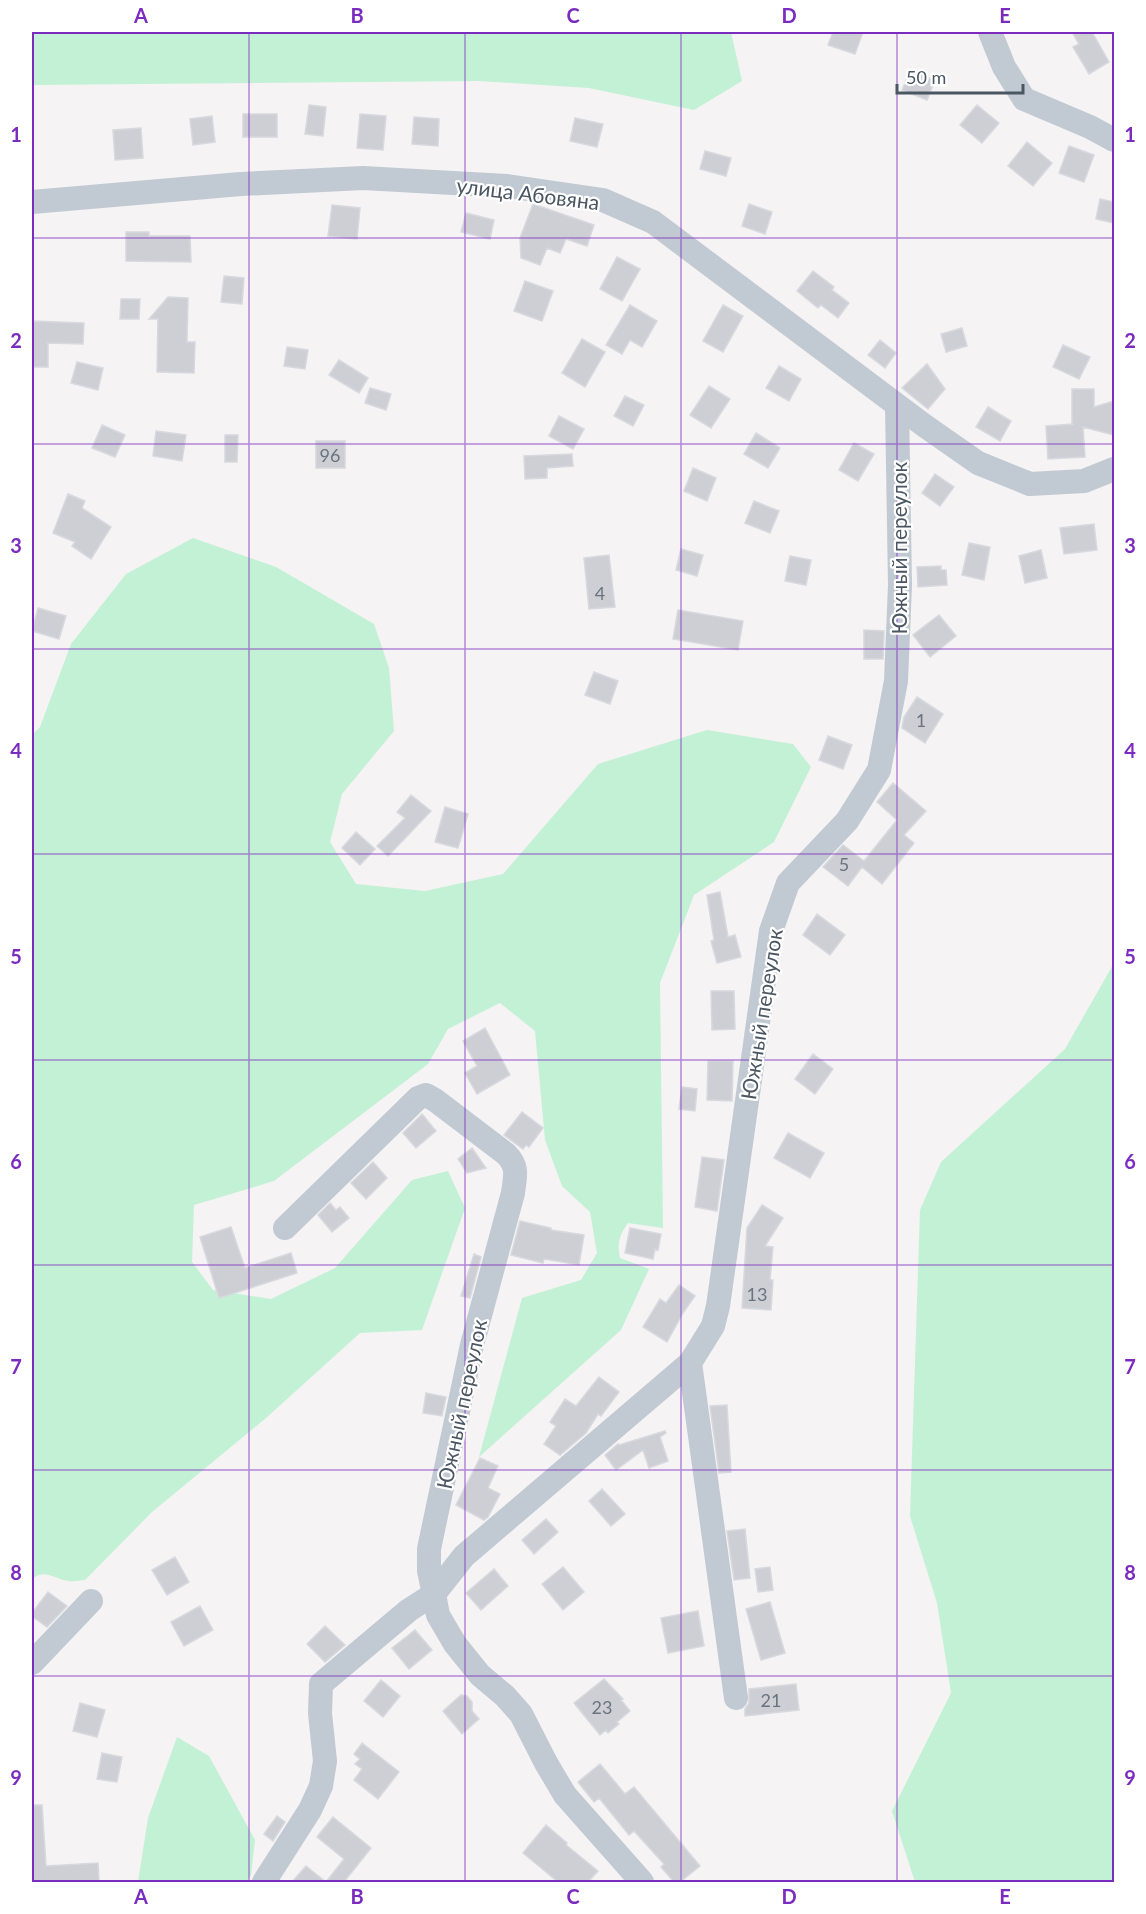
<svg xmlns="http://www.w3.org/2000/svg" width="1146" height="1914" viewBox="0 0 1146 1914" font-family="Lato,sans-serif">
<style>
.green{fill:#c3f1d5}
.building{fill:#cdcfd5;stroke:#d7d9de;stroke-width:1.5}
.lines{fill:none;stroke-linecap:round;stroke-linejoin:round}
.minor{stroke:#c1cad2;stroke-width:24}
.grid{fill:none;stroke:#7b2cbf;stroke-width:1.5;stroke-opacity:0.55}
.labels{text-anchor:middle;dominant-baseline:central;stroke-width:4.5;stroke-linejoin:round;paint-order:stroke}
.number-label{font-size:18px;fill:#6b747e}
.street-label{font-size:21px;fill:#4a5661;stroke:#fff}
.neatline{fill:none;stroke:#7b2cbf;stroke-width:2}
.grid-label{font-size:20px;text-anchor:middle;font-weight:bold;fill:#7b2cbf}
</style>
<rect width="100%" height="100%" fill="#f5f3f3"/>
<path class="green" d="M32 32H731L742 81 694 110 589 88 479 81 32 85Z
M193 538 276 567 374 624 389 668 394 731 342 794 330 842 356 884 425 891 503 874 598 764 707 730 793 744 811 767 774 842 694 895 660 983 663 1228 628 1223C619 1235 617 1245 620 1258L649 1269 621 1330 479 1457 522 1298 581 1280 597 1253 590 1212 562 1186 545 1140 535 1031 500 1003 448 1029 428 1064 274 1181 194 1205 192 1262 213 1290 271 1299 335 1268 412 1180 448 1171 465 1208 422 1330 360 1333 266 1418 152 1512 85 1580C80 1580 74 1582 69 1581 56 1580 43 1567 32 1580V735L40 727 71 644 126 574Z
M1114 963V1277L1113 1293 1114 1295V1882H915L892 1811 951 1693 937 1603 910 1516 920 1210 941 1162 1065 1049Z
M177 1737 209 1756 255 1840 251 1875 246 1882H138L148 1818Z"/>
<path class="building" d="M833 32H863L855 54 828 45Z
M1072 32H1092L1109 62 1089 74 1073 47 1079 44Z
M910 70 935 80 927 100 902 90Z
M309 105 326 107 323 136 305 134Z
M977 105 999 123 982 143 960 125Z
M243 114H277V137H243Z
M360 114 386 116 383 150 357 148Z
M212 116 215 142 193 145 190 119Z
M414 117 439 119 438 146 412 144Z
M575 118 603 124 597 147 570 141Z
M141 128 143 158 115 160 113 130Z
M1027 142 1052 163 1033 186 1008 166Z
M1069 146 1094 155 1084 182 1059 173Z
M705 151 731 158 726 176 700 169Z
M1100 199 1114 202V223L1096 219Z
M533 204 594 225 587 246 566 239 560 253 547 248 540 265 521 258 520 238Z
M749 204 772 212 765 234 742 226Z
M332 205 360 208 357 239 328 236Z
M466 213 494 220 490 239 461 232Z
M126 232H149V236H190L191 262 126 261Z
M617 257 640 269 622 301 600 289Z
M813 271 834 287 832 290 849 303 838 318 821 305 818 308 797 291Z
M224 276 244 278 242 304 221 302Z
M525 281 553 291 542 321 514 311Z
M168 297 188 298 187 342H195L194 373 157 372 158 319H149Z
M121 299H140L139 319H120Z
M630 305 657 321 642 347 630 340 622 354 606 345Z
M723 305 743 316 723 352 703 341Z
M32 321 84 323 83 344 48 343V367H32Z
M962 328 967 346 946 352 941 334Z
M582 339 605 352 585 387 562 373Z
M880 340 896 353 885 368 868 355Z
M1063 345 1090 357 1079 379 1053 367Z
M287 347 308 350 305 369 284 366Z
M339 360 368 378 359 393 329 375Z
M77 362 103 368 98 390 71 383Z
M927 364 945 389 928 409 902 388Z
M779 366 801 379 789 401 766 388Z
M709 386 730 399 711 428 690 415Z
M370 388 391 394 386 410 365 403Z
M1072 389H1094V407L1114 401V435L1083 427 1085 457 1048 459 1046 426 1074 424H1072Z
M625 396 644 405 633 426 614 416Z
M988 407 1011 421 1000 441 976 427Z
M559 416 584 429 573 449 549 436Z
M102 425 125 435 115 457 92 448Z
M156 431 186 435 182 461 153 456Z
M756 433 780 448 768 468 744 454Z
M225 435H238L237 462H225Z
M316 441H345V468H316Z
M854 443 874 454 858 481 839 470Z
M572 454 573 466 547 468V478L525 479 524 456Z
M693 468 716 478 707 501 684 491Z
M935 474 954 487 940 506 922 493Z
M68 494 85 501 82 508 111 527 91 559 72 546 75 542 53 533Z
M754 501 779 511 770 533 745 523Z
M1094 524 1097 550 1064 554 1060 528Z
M969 543 990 547 984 580 962 575Z
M681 549 703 555 697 576 676 570Z
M1041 550 1047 578 1025 583 1019 556Z
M609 555 615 607 589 609 584 558Z
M790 556 811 560 806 585 785 581Z
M941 566V570H946L947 585 918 587 917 567Z
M38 608 66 616 59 639 32 631Z
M678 610 743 621 738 650 673 639Z
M939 615 956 636 930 657 913 635Z
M864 630 884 631 883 659H864Z
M594 672 618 681 610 704 585 695Z
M917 697 943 714 925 743 902 728 904 717Z
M828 736 852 745 843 769 819 760Z
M893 783 926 811 904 835 914 843 882 884 862 867 848 886 823 867 843 845 864 861 897 820 877 802Z
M411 795 431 811 388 856 377 846 405 818 397 812Z
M445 807 468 814 458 848 435 842Z
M356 832 375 849 360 865 342 848Z
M720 892 728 937 735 935 741 957 717 963 711 941 714 940 707 895Z
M817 914 845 935 830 955 803 935Z
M711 991H734L735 1029 712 1030Z
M485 1028 510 1075 477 1094 465 1073 477 1066 463 1041Z
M813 1054 833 1069 815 1094 795 1079Z
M708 1061H733L732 1101 707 1100Z
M682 1087 697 1089 695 1111 679 1109Z
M522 1112 543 1128 529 1147 526 1145 523 1149 504 1135Z
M422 1114 436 1131 416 1148 403 1133Z
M788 1133 824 1153 810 1178 774 1158Z
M472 1148 486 1168 467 1173 458 1159Z
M702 1157 724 1160 717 1211 695 1207Z
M373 1162 387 1178 366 1199 351 1183Z
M330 1203 336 1210 340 1207 349 1218 332 1232 318 1215Z
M762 1205 783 1218 765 1246 773 1247 770 1280H773L771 1310 742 1308 747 1228Z
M520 1221 551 1228V1230L584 1235 579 1265 544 1259 543 1263 511 1255Z
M231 1227 245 1268 291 1253 297 1273 219 1298 200 1237Z
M630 1228 661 1234 658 1250 655 1249 653 1259 625 1253Z
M474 1254 481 1257 470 1298 461 1296Z
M679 1285 695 1296 683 1313 667 1342 643 1327 660 1299 666 1303Z
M599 1377 619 1392 601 1416 598 1414 586 1433 560 1455 544 1444 556 1426 550 1422 565 1399 576 1406Z
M426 1393 446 1397 442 1416 423 1413Z
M727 1405 731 1472 719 1473 710 1406Z
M665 1431 666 1433 660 1437 668 1461 649 1468 643 1450 616 1470 605 1455 618 1444 619 1445Z
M480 1458 498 1466 488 1488 500 1494 488 1517 484 1520 456 1505Z
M602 1489 625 1514 611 1526 589 1501Z
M546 1519 558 1532 534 1554 522 1540Z
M745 1529 750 1578 734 1580 727 1531Z
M175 1557 189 1582 167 1595 152 1570Z
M563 1567 584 1592 563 1610 542 1584Z
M770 1567 773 1590 758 1592 755 1569Z
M494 1569 508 1586 481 1610 466 1593Z
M48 1592 67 1606 47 1627 32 1616V1613Z
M770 1602 785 1653 761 1660 746 1609Z
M200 1606 213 1630 184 1646 171 1622Z
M698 1611 704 1646 668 1653 661 1618Z
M325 1626 345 1645 325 1662 307 1644Z
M415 1630 432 1650 409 1669 392 1648Z
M604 1679 623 1699 621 1700 630 1711 617 1722 619 1724 608 1733 606 1730 600 1735 574 1703Z
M381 1680 400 1696 383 1717 364 1701Z
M796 1684 799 1710 745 1716V1709L749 1703V1689Z
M461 1695 467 1696 472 1702V1711L479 1719 462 1734 443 1711Z
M80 1703 105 1710 97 1737 73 1731Z
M362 1743 399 1772 378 1799 354 1780 362 1769 355 1764 360 1759 354 1754Z
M102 1753 122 1757 117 1782 97 1779Z
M600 1764 625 1794 634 1787 700 1866 680 1882H674L661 1867 664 1864 634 1831 629 1835 599 1798 594 1802 578 1782Z
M32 1805H42L46 1866 98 1863 99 1882H32Z
M277 1816 285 1822 273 1841 264 1834Z
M333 1817 371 1848 344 1882H292L306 1866 326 1882 344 1859 317 1837Z
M546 1825 567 1843 566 1845 598 1871 588 1882H558L523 1853Z"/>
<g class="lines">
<path class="minor" d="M990 32 1004 67 1024 99 1090 127 1114 140
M32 202 241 184 363 178 507 186 603 200 653 222 925 426 978 463 1030 484 1084 481 1114 469
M690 1363 736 1698
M32 1663 91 1601
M264 1882 310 1810 321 1786 325 1761 320 1713 321 1684 409 1610 434 1594 429 1571V1549L472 1345 513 1193C515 1176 519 1167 506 1154L435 1100 426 1095 418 1098 285 1228
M642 1882 565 1795 546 1763 521 1714 505 1696 480 1675 455 1644 438 1615 434 1594 464 1556 690 1363 713 1326 718 1306 771 931 788 883 847 821 879 770 896 681 900 585 897 405"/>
</g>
<path class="grid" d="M249 32V1882M465 32V1882M681 32V1882M897 32V1882M32 238H1114M32 444H1114M32 649H1114M32 854H1114M32 1060H1114M32 1265H1114M32 1470H1114M32 1676H1114"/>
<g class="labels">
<g class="number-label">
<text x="330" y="455">96</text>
<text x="600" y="593">4</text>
<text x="921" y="720">1</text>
<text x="844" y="864">5</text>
<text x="757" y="1294">13</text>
<text x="771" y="1700">21</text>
<text x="602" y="1707">23</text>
</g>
<g class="street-label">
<text transform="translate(528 193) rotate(7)">улица Абовяна</text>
<text transform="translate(898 548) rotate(-90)">Южный переулок</text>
<text transform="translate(761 1014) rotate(-81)">Южный переулок</text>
<text transform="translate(461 1404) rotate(-78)">Южный переулок</text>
</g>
</g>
<rect width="1146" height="1914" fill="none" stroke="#ffffff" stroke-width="66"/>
<path d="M897 84v9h126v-9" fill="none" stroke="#4a5661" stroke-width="3"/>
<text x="906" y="84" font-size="18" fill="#4a5661" stroke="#ffffff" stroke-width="4.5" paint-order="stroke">50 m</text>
<rect x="33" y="33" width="1080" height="1848" class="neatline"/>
<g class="grid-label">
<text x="141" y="23">A</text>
<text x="357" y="23">B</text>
<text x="573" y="23">C</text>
<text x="789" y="23">D</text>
<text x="1005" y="23">E</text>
<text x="16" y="142">1</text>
<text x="1130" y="142">1</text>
<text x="16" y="348">2</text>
<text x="1130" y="348">2</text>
<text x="16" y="553">3</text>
<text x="1130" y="553">3</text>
<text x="16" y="758">4</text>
<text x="1130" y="758">4</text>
<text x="16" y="964">5</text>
<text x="1130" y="964">5</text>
<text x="16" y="1169">6</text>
<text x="1130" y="1169">6</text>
<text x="16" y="1374">7</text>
<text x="1130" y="1374">7</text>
<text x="16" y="1580">8</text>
<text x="1130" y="1580">8</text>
<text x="16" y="1785">9</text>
<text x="1130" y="1785">9</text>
<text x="141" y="1904">A</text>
<text x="357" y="1904">B</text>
<text x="573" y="1904">C</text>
<text x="789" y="1904">D</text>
<text x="1005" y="1904">E</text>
</g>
</svg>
